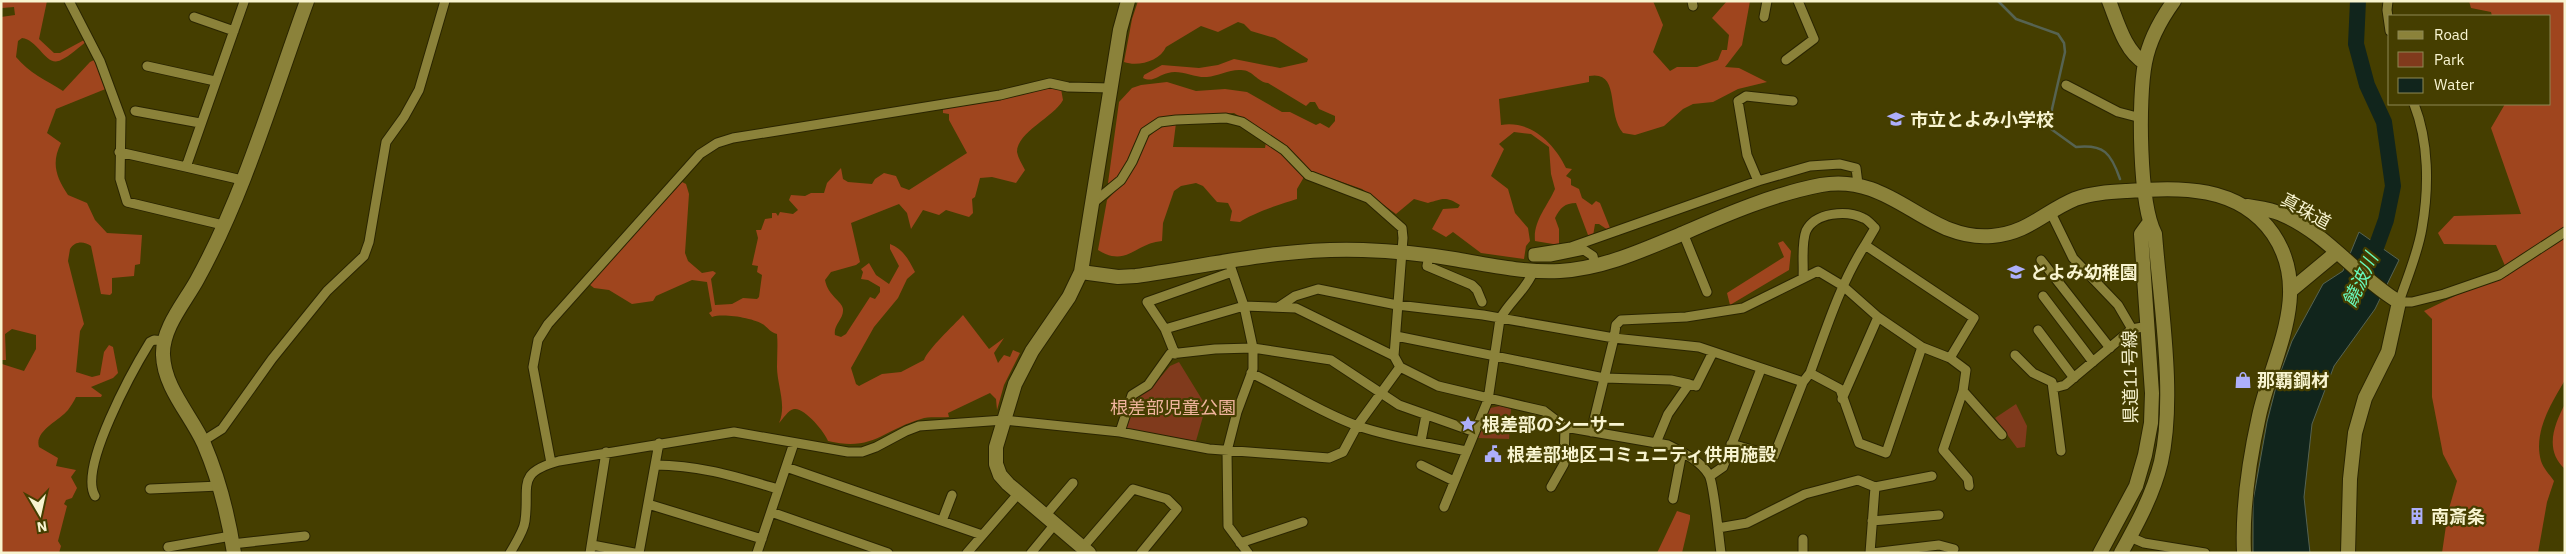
<svg xmlns="http://www.w3.org/2000/svg" width="2566" height="554" viewBox="0 0 2566 554" font-family="'IBM Plex Sans','Noto Sans JP',sans-serif">
<style>
.green{fill:#803a1c}
.forest{fill:#9f451e}
.water{fill:#11251c;stroke:#566352}
.lines{fill:none;stroke-linecap:round;stroke-linejoin:round}
.stream{stroke:#566352;stroke-width:2.5}
.river{stroke:#11251c;stroke-width:16}
.street-casing{stroke:#2a2500;stroke-width:11}
.secondary-casing{stroke:#2a2500;stroke-width:16}
.street{stroke:#8b823a;stroke-width:9}
.secondary{stroke:#8b823a;stroke-width:14}
.labels{text-anchor:middle;dominant-baseline:central;stroke-width:4.5;stroke-linejoin:round;paint-order:stroke}
.poi-label{font-size:18px;font-weight:bold;fill:#f8f4d0;stroke:#453e00;text-anchor:start}
.street-label{font-size:18px;fill:#f8f4d0;stroke:#453e00}
.park-label{font-size:18px;fill:#f0b49d;stroke:#453e00}
.water-label{font-size:19px;font-style:italic;fill:#68f9bb;stroke:#453e00}
</style>
<rect width="100%" height="100%" fill="#453e00"/>
<path class="green" d="M1179 362 1206 406 1196 441 1128 429 1126 427 1138 397 1153 386 1170 366Z
M2016 404 2027 426 2025 447 2017 448 1995 418Z
M1500 406 1511 409 1509 439 1478 438 1490 408Z"/>
<path class="forest" d="M1 1H47L39 39 54 53H60L86 39 87 41C79 47 70 56 61 60 46 68 39 40 22 38L18 41 16 57C29 73 46 80 63 91L90 62 96 59 108 88 56 109 47 133 61 143C51 163 56 177 68 195L87 203 95 220 107 233 142 235 140 264 135 265 134 276 112 278V293L110 295 101 294 91 246C84 241 75 241 70 249L68 261 84 324 80 331 76 372 92 377 100 375 104 352 109 345 113 347 118 373 113 378 91 387 102 395 101 397H76C74 401 71 406 68 410 59 421 34 431 39 447L58 458 56 466 76 470 71 477 77 488 72 498 66 500 64 504 67 506 58 541 61 546 59 553H1L2 364 24 371 36 349V335L12 329 5 334 6 360H1V17L15 15 14 7 2 8Z
M1138 1H1653L1663 25 1653 52 1670 71 1677 67H1697L1718 60 1722 50H1727L1729 35 1712 18 1727 1H1750L1742 45 1725 67 1739 68 1767 82 1738 89 1713 102 1693 104 1683 109 1664 126 1635 135 1623 133C1606 113 1621 70 1589 76V82L1499 99 1501 125C1531 120 1554 143 1566 168L1572 169 1566 176 1571 179V185L1579 189 1582 198 1592 205 1596 201 1600 203 1610 228 1608 230 1599 224H1595L1593 236 1588 235 1576 203C1565 203 1560 208 1555 218L1559 229V245L1535 241C1533 221 1547 207 1555 189L1551 174 1549 147 1531 134 1514 132 1499 144 1504 149 1491 176 1508 189 1515 213 1528 228 1530 241 1526 246 1524 259 1481 253 1453 232 1446 237 1432 229 1443 209 1458 208 1460 205C1445 196 1443 199 1428 203L1414 199 1396 214 1362 189 1310 171 1283 143 1234 113 1157 118 1141 129 1132 158C1144 141 1153 127 1176 123L1173 147 1265 148 1266 142 1284 157 1304 177 1297 189V199C1283 203 1251 214 1240 222L1230 221 1232 211 1228 203 1217 202 1203 186 1196 183 1181 186 1174 191 1163 223 1162 241C1135 243 1127 268 1098 250L1107 200 1121 185V172L1110 184 1108 183 1119 102 1132 88 1141 85 1167 82 1196 91 1225 89 1247 92 1282 112H1290L1316 125 1320 123 1329 128 1335 121V116L1319 109 1315 102H1310L1306 106 1268 83C1257 82 1253 70 1241 70 1230 69 1218 76 1207 77 1194 78 1180 69 1168 73 1158 75 1153 83 1143 78L1144 75 1162 65 1199 68 1218 65 1234 59 1280 68 1307 62 1308 59 1275 38 1251 31 1244 24 1238 22 1218 32 1201 26 1166 47C1160 61 1138 67 1124 62L1132 19Z
M2469 1H2565V380C2551 404 2533 432 2541 461 2543 468 2550 475 2554 481L2547 502 2538 553H2442L2448 512 2457 481 2443 454 2432 397V319L2424 311 2457 295 2509 275 2496 245 2444 244 2438 233 2454 216 2521 214 2491 128 2505 104H2550V16H2492L2491 12 2471 8Z
M1048 87 1061 89 1063 100C1054 117 1017 132 1017 152 1018 158 1022 164 1025 170L1016 183 992 177 980 178 975 197 972 199 973 213 969 217 946 210 939 215 923 210 911 229 907 213 899 204 851 223 860 262 856 265 831 272 825 280C828 296 842 301 843 309 844 319 833 325 835 335L841 337 846 334 870 297 875 299 880 292V287L868 280 861 279 863 272 861 269 869 263 876 275 889 284 899 266 890 249V244C903 249 909 260 915 272L907 279 898 298 874 327 851 368 856 384 859 386 882 374 901 372 924 360C928 349 953 326 963 315L989 349 1004 338 994 353 998 363 1004 355 1010 357 1013 350 1020 353 1004 385 997 410 996 399 990 393 948 413 949 417C940 418 929 416 921 419 883 430 873 452 828 441 825 432 804 407 794 409 788 410 783 419 779 423 787 405 777 385 777 367 777 356 778 346 777 334 770 332 769 329 764 325 754 318 723 313 712 317L709 313 712 311 707 282 692 280 656 296 653 301 632 304 609 290 594 288 589 284 682 182 686 184 689 194 685 253 688 261 702 273 713 271 716 273 711 279 715 305 732 304 743 298 757 299 759 297 762 275 757 272 758 266 752 265 758 238 756 230H761L765 219 772 218V213H776L778 216 780 212 793 214 798 210 789 200 791 195 805 196 811 193H824L827 183 841 168 843 179 848 182 872 184 875 179 884 173 896 176 901 187 909 190 967 153 949 120V114L943 113V107Z
M1783 241 1791 251 1789 270 1730 305 1727 293 1784 257 1778 243Z
M2565 404V469C2544 450 2554 425 2565 404Z
M1677 511 1690 515V519L1682 553H1657Z"/>
<path class="water" d="M2359 232 2399 260 2375 309 2334 366 2312 424 2304 497 2310 553H2253V501L2267 422 2278 379 2292 341 2323 284 2343 271Z"/>
<g class="lines">
<path class="stream" d="M1998 1 2016 19 2058 34 2064 43 2065 52 2052 109 2051 129 2076 147C2104 144 2111 153 2120 179"/>
<path class="river" d="M2358 1 2356 44 2367 85 2384 122 2393 186 2386 220 2370 264"/>
<g class="street-casing">
<path id="street" d="M69 1 100 61 121 118 120 179 127 202 223 225
M1692 1 1693 6
M2388 1 2387 10 2390 31
M194 17 234 31
M1764 17 1767 1
M1786 60 1814 39 1798 1
M147 66 215 81
M2066 85 2118 112 2141 118
M2414 104C2429 142 2429 188 2422 228 2418 253 2407 278 2399 302H2412L2444 294 2499 275 2565 232
M135 111 200 123
M119 152 186 167
M242 180 186 167 244 2
M1758 181 1747 155 1738 101 1746 96 1793 101
M1093 203 1121 180 1132 162 1145 132 1160 122 1176 120 1226 118 1242 122 1284 150 1308 175 1368 198 1402 228 1403 238 1394 356 1400 367 1438 386 1544 411 1565 427 1668 445C1682 452 1701 461 1709 475 1714 484 1719 539 1721 553
M2051 213 2073 258 2118 305 2132 329
M1683 233 1707 292
M1429 256 1427 266 1472 285 1477 290 1482 302
M2041 260 2110 348
M1595 266 1593 256 1584 250 1550 257H1533V253L1571 247 1758 181 1810 166 1840 164 1856 168 1858 184
M1803 278C1804 264 1801 244 1806 231 1815 212 1847 210 1863 218 1867 219 1871 224 1875 228L1865 245
M2043 296 2093 362
M1280 306 1295 296 1318 289 1397 305 1483 315 1614 338 1699 347 1803 382 1810 373C1826 330 1840 284 1865 245L1974 318 1950 358 1922 347 1878 317 1843 286 1818 271 1743 308 1686 317 1621 320 1616 325 1614 338 1591 432
M1165 329 1244 306 1231 268
M2038 330 2074 378
M1396 336 1604 378 1671 380 1689 384
M1175 354 1165 329 1147 302 1232 272
M2015 355 2033 373 2052 382 2061 451
M1950 358 1966 370 1963 391 1943 450 1968 479 1969 486
M1251 373C1287 390 1321 413 1358 426 1393 438 1430 443 1467 451
M1810 373 1840 389 1859 443 1886 453 1922 347
M2054 388 2065 385 2132 329 2148 326
M1963 391 2002 435
M1842 399 1878 317
M1120 432 1132 395 1148 385 1170 354 1215 349 1253 348 1331 360 1399 405 1475 432
M203 441 222 429 272 359 327 291 364 256 369 242 386 142 404 117 419 90 445 1
M1421 441 1426 415
M1656 443 1668 414 1689 384 1696 386 1713 352
M1731 444 1774 456 1803 382
M551 463 533 367 538 340 548 324 700 154 717 143 733 138 1000 95 1050 83 1068 87 1111 88
M655 465C699 465 737 477 778 489
M1421 465 1454 481
M786 467 982 535
M1710 476 1723 467 1761 369
M1551 487 1564 464 1565 427
M150 489 220 486
M95 496C78 468 134 368 150 342L154 340 165 341
M1673 499 1682 452
M648 504 762 539
M1444 507 1488 400 1500 319C1509 302 1526 290 1533 272
M771 512 888 553
M1045 516 1073 483
M942 521 952 495
M1872 521 1939 515
M1718 528 1747 523 1805 494 1858 480 1875 487 1932 476
M2130 537 2144 543 2205 553
M1240 543 1303 522
M232 544 305 536
M592 545 634 553
M168 547 231 536
M1083 547 1133 489 1167 499 1177 509 1141 553
M510 553C515 544 524 531 525 521 530 486 515 473 559 461L734 432 848 452H862L876 447 906 431 919 426 1004 420 1120 432 1209 449 1329 458 1343 452 1357 426 1400 367
M590 553 606 452
M639 553 659 443
M757 553 794 443
M967 553 1018 494
M1031 553 1055 524
M1248 553 1228 526 1227 451 1237 412 1253 369V348L1244 306 1296 308 1394 356
M1803 553V539
M1870 553 1875 487
M1872 553 1939 545 1954 549"/>
</g>
<g class="secondary-casing">
<path id="secondary" d="M2109 1C2117 21 2125 52 2145 63
M2247 206C2258 208 2270 209 2281 214 2327 233 2357 277 2399 302L2388 352 2365 398 2355 433 2350 479 2348 553
M1081 272 1118 277 1136 276C1211 265 1287 247 1363 250 1394 251 1424 254 1454 259 1489 265 1525 273 1560 271 1605 268 1643 250 1684 233 1727 214 1774 194 1821 185 1893 172 1926 242 1992 236 2028 233 2044 212 2075 199 2091 193 2110 192 2127 191 2180 187 2239 185 2273 234 2313 293 2272 356 2259 416 2249 461 2242 507 2244 553
M2290 291 2337 252
M234 553C228 514 219 479 204 444 191 415 164 388 163 355 162 328 185 302 197 280 245 193 273 94 307 1
M1089 553 1008 484 1000 475 996 464V447L1015 384 1032 351 1069 297 1081 272 1120 30 1128 1
M2100 553 2136 486 2145 455 2151 423 2152 393 2141 234 2149 223
M2121 553C2137 524 2153 495 2161 462 2176 396 2160 302 2155 234 2139 204 2138 98 2145 63 2149 41 2161 19 2174 1"/>
</g>
<use href="#street" class="street"/>
<use href="#secondary" class="secondary"/>
</g>
<defs>
<g id="school-bare" transform="scale(1.35)"><path d="M0-5L7-2L0 1L-7-2ZM-4 1L0 2.5L4 1V4Q0 6-4 4Z" fill="#adaffb" stroke="#453e00" stroke-width="2.5" paint-order="stroke"/></g>
<g id="shop-bare" transform="scale(1.35)"><path d="M-5-2.5h2.3a2.7 3.5 0 0 1 5.4 0H5L5.5 6h-11ZM-1.5-2.5h3a1.5 2.3 0 0 0-3 0Z" fill="#adaffb" stroke="#453e00" stroke-width="2.5" paint-order="stroke"/></g>
<g id="sight-bare" transform="scale(1.35)"><path d="M0-6L1.8-2.2L6-1.7L2.9 1.2L3.7 5.4L0 3.3L-3.7 5.4L-2.9 1.2L-6-1.7L-1.8-2.2Z" fill="#adaffb" stroke="#453e00" stroke-width="2.5" paint-order="stroke"/></g>
<g id="civic-bare" transform="scale(1.35)"><path d="M-.6-6.5H3V-4.5H.6V-3L4-1V1h2V6H-6V1h2V-1L-.6-3ZM-1.2 2.5V6h2.4V2.5Z" fill="#adaffb" stroke="#453e00" stroke-width="2.5" paint-order="stroke"/></g>
<g id="building-bare" transform="scale(1.35)"><path d="M-4-6H4V6H1V3H-1V6H-4ZM-2.5-4.3h1.7v1.8h-1.7ZM.8-4.3h1.7v1.8H.8ZM-2.5-1h1.7V.8h-1.7ZM.8-1h1.7V.8H.8Z" fill="#adaffb" stroke="#453e00" stroke-width="2.5" paint-order="stroke"/></g>
</defs>
<g fill-rule="evenodd">
<use href="#school-bare" x="1896" y="119"/>
<use href="#school-bare" x="2016" y="272"/>
<use href="#shop-bare" x="2243" y="380"/>
<use href="#sight-bare" x="1468" y="424"/>
<use href="#civic-bare" x="1493" y="454"/>
<use href="#building-bare" x="2417" y="516"/>
</g>
<g class="labels">
<g class="poi-label">
<text x="1910" y="119">市立とよみ小学校</text>
<text x="2030" y="272">とよみ幼稚園</text>
<text x="2257" y="380">那覇鋼材</text>
<text x="1482" y="424">根差部のシーサー</text>
<text x="1507" y="454">根差部地区コミュニティ供用施設</text>
<text x="2431" y="516">南斎条</text>
</g>
<g class="street-label">
<text transform="translate(2306 211) rotate(29)">真珠道</text>
<text transform="translate(2130 377) rotate(-91)">県道11号線</text>
</g>
<g class="park-label">
<text x="1173" y="407">根差部児童公園</text>
</g>
<g class="water-label">
<text transform="translate(2360 280) rotate(-65)">饒波川</text>
</g>
</g>
<rect width="2566" height="554" fill="none" stroke="#f8f4d0" stroke-width="5"/>
<rect x="2388" y="15" width="162" height="90" fill="#453e00" stroke="#8d8753"/>
<rect x="2398" y="31" width="25" height="8" fill="#8b823a" stroke="#8d8753"/>
<text x="2434" y="40" font-size="15" fill="#f8f4d0">Road</text>
<rect x="2398" y="52" width="25" height="15" fill="#803a1c" stroke="#8d8753"/>
<text x="2434" y="65" font-size="15" fill="#f8f4d0">Park</text>
<rect x="2398" y="78" width="25" height="15" fill="#11251c" stroke="#8d8753"/>
<text x="2434" y="90" font-size="15" fill="#f8f4d0">Water</text>
<g transform="translate(40 514) rotate(171)" stroke="#453e00" stroke-width="4" paint-order="stroke">
<path d="M0-4L9 19L0 12L-9 19Z" fill="#f8f4d0"/>
<text y="-8" font-size="14" font-weight="bold" text-anchor="middle" fill="#f8f4d0">N</text>
</g>
</svg>
